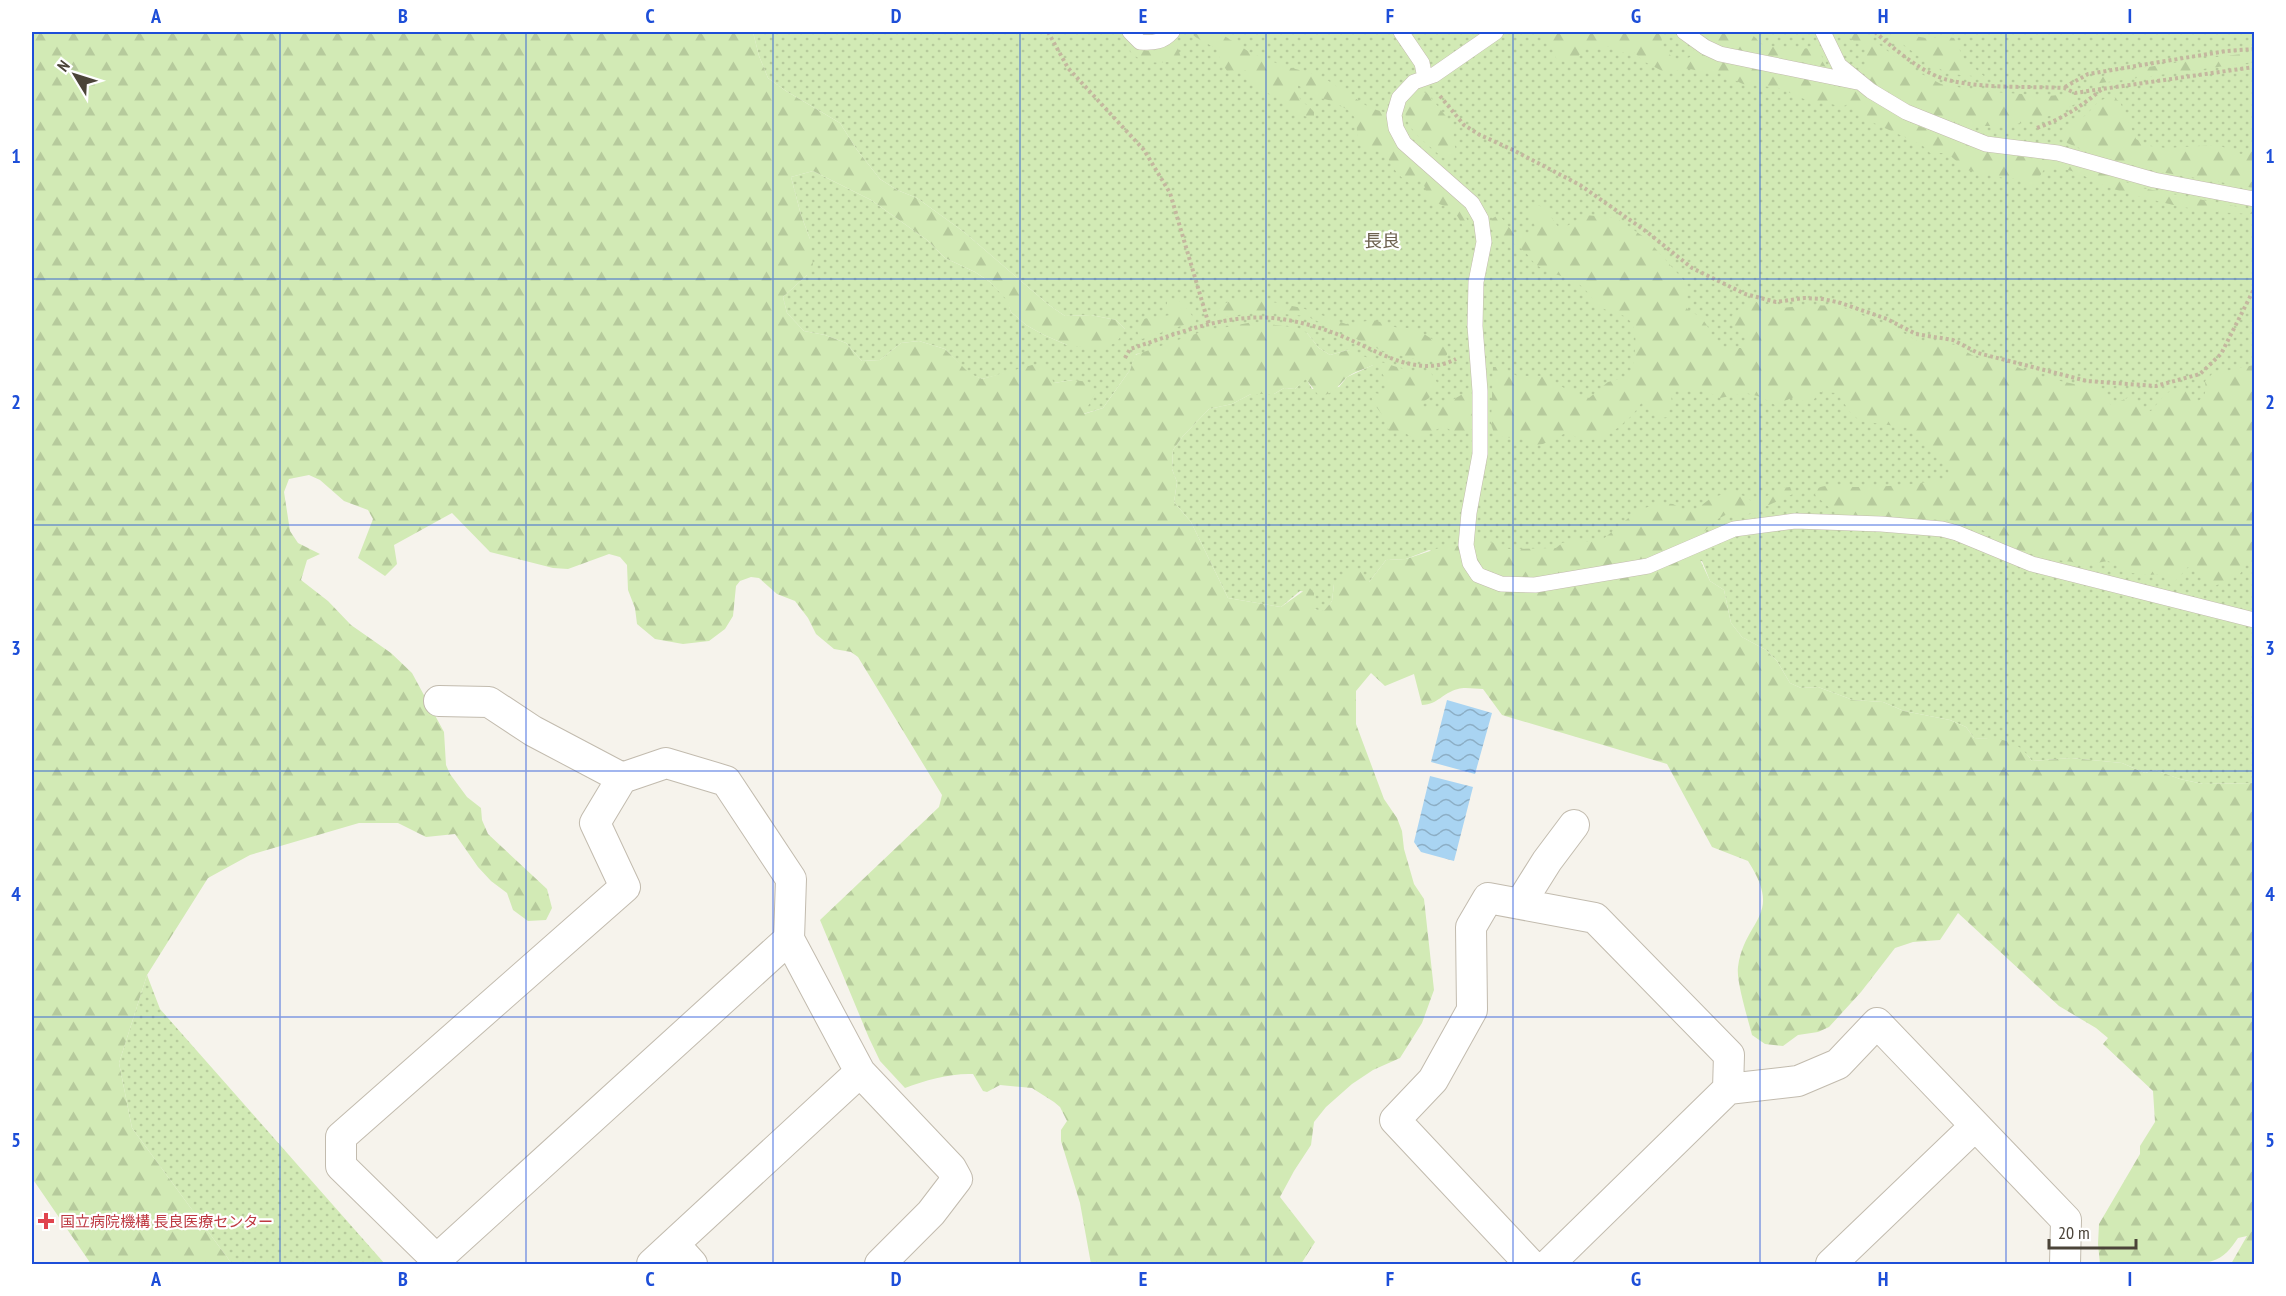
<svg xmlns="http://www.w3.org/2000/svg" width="2286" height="1296" viewBox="0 0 2286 1296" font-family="'PT Sans Narrow','Noto Sans JP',sans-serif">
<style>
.grass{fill:url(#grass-dots)}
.forest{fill:url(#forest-firs)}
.water{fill:url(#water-waves)}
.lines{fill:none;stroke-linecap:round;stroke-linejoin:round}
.lane-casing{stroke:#c2bbae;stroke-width:16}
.street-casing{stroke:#c2bbae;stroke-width:32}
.path{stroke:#c4b79f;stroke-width:4;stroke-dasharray:3 3;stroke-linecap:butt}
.lane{stroke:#fff;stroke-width:15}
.street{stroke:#fff;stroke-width:30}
.grid{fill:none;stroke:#1d4ed8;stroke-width:1.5;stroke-opacity:0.55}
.health-dot{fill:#e0444e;stroke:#fff;stroke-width:2}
.labels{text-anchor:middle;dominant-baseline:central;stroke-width:4.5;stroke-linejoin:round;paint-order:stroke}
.health-label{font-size:15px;fill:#be3a42;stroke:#fff;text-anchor:start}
.quarter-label{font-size:18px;fill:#6e6250;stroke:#fff}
.neatline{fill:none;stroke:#1d4ed8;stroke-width:2}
.grid-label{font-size:20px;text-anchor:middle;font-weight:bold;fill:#1d4ed8}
</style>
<defs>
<pattern id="grass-dots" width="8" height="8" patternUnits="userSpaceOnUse" patternTransform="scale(1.5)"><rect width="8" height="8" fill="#d2eab5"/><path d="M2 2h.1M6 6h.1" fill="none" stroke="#b6ca9c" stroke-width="1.8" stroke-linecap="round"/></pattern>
<pattern id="forest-firs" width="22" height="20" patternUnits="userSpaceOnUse" patternTransform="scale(1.5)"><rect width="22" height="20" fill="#d2eab5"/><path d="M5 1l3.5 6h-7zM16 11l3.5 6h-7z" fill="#b6ca9c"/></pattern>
<pattern id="water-waves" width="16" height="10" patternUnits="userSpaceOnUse" patternTransform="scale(1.5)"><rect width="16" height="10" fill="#a9d4f2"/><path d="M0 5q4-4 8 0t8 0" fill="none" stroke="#8caec5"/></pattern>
</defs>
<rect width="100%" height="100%" fill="#f6f3ec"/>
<path class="grass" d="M753 32H2254V783L2203 784 2180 779 2155 770 2145 773 2122 763 2071 758 2032 761C2020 742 1996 739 1974 738L1966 727 1950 720 1904 711 1883 702 1853 700 1818 687 1801 688 1790 683 1777 661 1766 650 1742 637 1731 623 1724 590 1710 581 1702 561 1537 589 1429 550 1406 559 1386 560 1369 582 1334 584 1332 601 1324 612 1314 609V593L1300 591 1281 607 1228 598 1191 522 1174 502 1177 482 1172 469 1173 450 1183 436 1209 409 1232 404 1251 394H1274L1284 388 1295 389 1306 378 1312 389 1339 387 1347 377 1373 365 1348 350 1330 355 1319 348 1307 333 1136 354 1130 370 1103 408 1083 414 1073 380 1054 383 1006 373 982 379 969 374 945 349 919 341 901 343 880 360 862 361 846 343 825 335 804 331 787 313 783 297 807 275 810 239 801 215 791 177 813 171 871 200 927 240 945 258 975 272 990 282 1007 299 1011 312 1026 325 1044 335 1067 345 1125 329 1116 320 1091 315 1065 316 1049 305 964 232 917 198 897 190 880 179 857 150 840 123 786 91 768 78 759 56Z
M147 975 160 1009 385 1264H232L132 1128 119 1063Z"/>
<path class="forest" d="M32 32H753L759 56 768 78 786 91 840 123 857 150 880 179 897 190 917 198 964 232 1049 305 1065 316 1091 315 1116 320 1125 329 1117 342 1102 349 1067 345 1044 335 1026 325 1011 312 1006 299 990 282 975 272 945 258 927 240 871 200 813 171 791 177 801 215 810 239 813 265 807 275 783 297 787 313 804 331 825 335 846 343 862 361 880 360 901 343 919 341 945 349 969 373 982 379 1032 365 1046 367 1054 383 1073 380 1089 382 1095 393 1084 414 1103 408 1130 370 1135 355 1201 332 1253 322 1298 328 1307 333 1319 348 1330 355 1348 350 1373 360V365C1365 369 1353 372 1346 378 1337 387 1333 395 1319 396L1306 379 1295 389 1284 388 1274 394H1251L1232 404 1209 409 1183 436 1173 450 1172 469 1177 482 1174 502 1191 522 1228 598 1281 607 1309 587 1314 593V609L1324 611 1332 601 1334 584 1350 571 1359 570 1369 582 1386 560 1406 559 1448 545 1461 546 1464 563 1507 591 1696 551 1710 581 1724 590 1731 623 1742 637 1766 650 1777 661 1790 683 1801 688 1818 687 1853 700 1883 702 1904 711 1950 720 1966 727 1974 738C2000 739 2017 738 2032 761L2071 758 2122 763 2145 773 2155 770 2180 779 2203 784 2254 783V1264H2231L2247 1236 2238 1238C2231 1248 2224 1258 2212 1261 2205 1263 2200 1260 2193 1264H2100L2098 1244 2099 1224 2140 1154V1146L2155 1122 2153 1091 2103 1044 2108 1038 2096 1028 2059 1006 1958 913 1940 940 1913 942 1895 948 1861 992 1829 1027 1818 1032 1798 1035 1783 1046 1765 1044 1752 1035C1748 1019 1736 981 1738 967 1745 918 1784 917 1748 861L1712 847 1667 764 1502 715 1483 689C1475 689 1465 687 1458 689 1442 693 1439 704 1422 705L1414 674 1385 686 1371 673 1356 691V724L1384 799 1397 818 1402 831 1404 849 1414 884 1424 899 1434 990 1422 1023 1400 1058 1373 1070 1352 1084 1326 1107 1314 1122 1311 1145 1294 1171 1280 1197 1315 1242 1301 1264H1091L1080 1203 1061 1141V1130L1067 1121 1060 1107 1054 1102 1032 1088 1000 1085 987 1092 983 1091 973 1074C951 1073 926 1080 905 1088L880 1061 869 1038 820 920 939 807 942 795 858 657 851 652 834 649 816 634 808 618 795 601 777 594 759 578 751 577 740 581 736 586 733 616 725 629 709 641 683 644 655 639 637 624 635 608 628 590 627 565 620 557 609 554 568 569 553 568 490 552 452 513 394 545 397 564 385 576 358 558 373 519 368 510 344 501 320 480 309 475 289 479 284 492 290 531 298 543 320 554 307 560 301 580 328 601 351 625 391 653 412 673 444 732 446 765 450 774 467 797 481 808 482 820 488 834 547 889 552 908 546 920 528 921 513 910 507 893 491 881 478 867 455 834 426 837 398 823H359L250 855 208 878 147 975 119 1063 132 1128 232 1264H91L32 1178Z
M1190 32H1218L1251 53 1281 65 1321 76 1370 108 1387 113 1392 131 1460 204 1470 226 1464 229C1454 206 1450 209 1429 200L1423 182 1416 178 1409 183C1397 175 1391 166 1386 153L1366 149 1358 142 1356 120 1351 112 1333 101 1319 98 1298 85C1297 104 1304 100 1314 112V116C1297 120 1290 103 1277 97 1269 93 1261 92 1254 88L1246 70 1227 71 1220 60 1218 50C1208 43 1197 40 1190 32Z
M1535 32H1662C1660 48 1666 54 1680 61L1690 57 1695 47 1804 75 1826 83 1859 92 1897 116 1916 125 1984 151 2083 166 2142 188 2254 210V214C2219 213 2184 209 2150 199 2134 195 2116 191 2101 184 2082 175 2067 166 2045 168L2033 187 2026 183 2021 177 2008 179 1967 170 1947 153H1930L1922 145 1865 119 1848 104 1842 107 1824 102 1813 103 1779 88 1743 84 1715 71 1706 72 1684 68 1668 74 1643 61 1634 52H1621L1613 47H1590L1582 51 1576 60 1568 62 1557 60 1548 40Z
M1695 32H1750L1761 44 1791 49 1817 48 1828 67 1724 48Z
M1841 32H1862L1912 69 1941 84 1980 91 2022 94 2039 97 2058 95 2072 98 2075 104C2040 125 1989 131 1949 122 1920 115 1892 95 1867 79L1865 70 1867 50Z
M1887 32C1902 31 1910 36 1925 38 1935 39 1944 36 1954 38L1964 59 1985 77 1949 74 1922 59Z
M1175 39 1181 58 1179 62C1159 60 1146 69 1130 51L1132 45C1151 56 1158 50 1175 39Z
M2254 53V62L2086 85 2088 79C2142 67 2199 58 2254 53Z
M1416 90 1427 93 1449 120 1454 129 1453 139 1457 154 1449 160 1442 157C1421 138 1388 118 1416 90Z
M2112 96 2120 102 2136 139 2150 146 2166 148 2218 145 2241 154 2254 149V188L2155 171 2101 157 2067 143 2059 132 2086 115 2099 101Z
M1536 206H1540L1546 210 1559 228 1567 226 1585 215 1616 218 1647 239 1687 284 1684 296 1687 309C1694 313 1702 317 1706 324 1713 335 1712 347 1726 352L1732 348H1742L1746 342 1745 335 1734 326 1732 316 1742 306 1754 301 1782 308 1810 305 1839 306 1895 328 1922 344 1939 341 1955 345 1977 358 2008 363 2038 376 2074 384H2089L2099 390 2111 405 2132 396 2140 409 2151 411 2166 393C2182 388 2187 388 2198 401 2206 396 2206 391 2205 381L2212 374 2254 365V553L2240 574 2215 586 2188 567 2171 586 2161 574 2148 575 2132 573 2108 561 2090 564 2056 560 2014 549 1974 525 1950 520 1840 517 1815 495 1818 488C1831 483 1841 487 1854 487 1882 487 1921 485 1948 478L1949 465 1931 452 1910 428 1860 421 1850 412 1837 393 1819 392 1811 404 1794 397 1775 405 1761 397 1746 393 1720 398 1708 392 1690 388 1670 391 1672 402 1667 417 1659 419 1653 409 1642 402C1631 420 1603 445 1580 439 1576 438 1571 434 1568 432L1543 444 1531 445 1521 439 1495 436 1491 424 1493 367H1502L1517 376H1541L1572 392 1589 398 1608 382 1633 376C1632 360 1639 341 1633 326 1627 312 1613 314 1602 308 1593 303 1589 291 1580 285 1568 275 1550 275 1538 266 1533 263 1530 257 1526 253 1509 237 1501 243 1491 219L1499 215 1513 232 1525 235 1535 226 1530 213Z
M1172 299 1182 302 1196 321 1142 339C1135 333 1137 326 1142 319L1171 315 1172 312 1167 308V300Z
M1242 299 1268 301 1302 308 1346 324 1374 320 1398 328H1415L1447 349V355L1438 361H1424L1383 351 1306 316 1261 312 1215 318C1218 304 1230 300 1242 299Z
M1381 362 1416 373H1431L1438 384 1429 398 1417 406C1434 415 1450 401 1466 392L1473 395 1472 429 1456 434 1444 426 1415 440 1404 432 1389 431 1384 417 1374 404 1370 392 1384 395C1392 385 1383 376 1378 366Z
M1790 487 1793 494 1740 518 1731 512 1716 520 1696 539 1650 560 1536 580 1501 578 1487 572 1479 564 1472 544 1477 540 1495 543 1509 549 1556 548 1562 543 1580 539 1587 542 1602 540 1638 510 1661 503 1673 504 1685 511H1694L1711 498 1730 492 1744 496 1754 503 1782 488Z"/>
<path class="water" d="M1447 700 1492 713 1475 774 1431 762Z
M1430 776 1473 787 1454 861 1421 852 1414 842Z"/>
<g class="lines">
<g class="lane-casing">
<path id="lane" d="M1130 32 1140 42C1154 43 1163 42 1172 32
M1401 32 1422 63 1425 78
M1496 32 1434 75 1414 82 1399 98 1394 115 1396 128 1404 143 1472 203 1481 219 1484 242 1476 282 1475 326 1480 391V454L1469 513 1466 545 1470 563 1478 575 1501 584 1535 585 1648 566 1734 529 1795 521 1881 524 1942 529 1957 533 2032 564 2254 620
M1684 32 1705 47 1720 54 1857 82
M1823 32 1839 65 1871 91 1906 112 1986 144 2058 153 2154 180 2254 199"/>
</g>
<g class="street-casing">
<path id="street" d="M439 701 489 702 533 731 622 778
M1520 904 1547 861 1574 825
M789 939 860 1072
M674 1244 692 1264
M437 1259 789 939 791 879 726 781 666 763 622 778 595 823 625 887 341 1137V1166L441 1264
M652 1264 860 1072 951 1168 957 1179 931 1213 880 1264
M1530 1264 1395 1120 1433 1080 1472 1010 1471 927 1488 898 1595 918 1729 1055 1728 1089
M1549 1264 1728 1089 1798 1081 1838 1064 1877 1023 2066 1220 2065 1264
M1831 1264 1975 1126"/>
</g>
<path class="path" d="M1048 32 1068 68 1144 150 1170 193 1209 325
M1875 32C1893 48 1923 74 1948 80 1985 89 2026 86 2064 88L2075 93 2101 89
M2065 87 2088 74 2226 51 2254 49
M1440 96 1464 125 1480 135 1513 150 1580 185 1647 232 1692 268 1745 294 1776 302 1804 298 1823 299 1841 303 1887 319 1916 334 1953 340 1978 353 2087 381 2156 386 2200 374 2221 354 2254 289
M2037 128C2062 119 2082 106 2102 89L2254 67
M1125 358 1130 349C1176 334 1224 314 1273 318 1292 320 1313 325 1331 332 1370 345 1414 381 1456 359"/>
<use href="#lane" class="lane"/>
<use href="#street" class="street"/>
</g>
<path class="grid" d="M280 32V1264M526 32V1264M773 32V1264M1020 32V1264M1266 32V1264M1513 32V1264M1760 32V1264M2006 32V1264M32 279H2254M32 525H2254M32 771H2254M32 1017H2254"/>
<path class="health-dot" d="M43 1212h6v6h6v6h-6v6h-6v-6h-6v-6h6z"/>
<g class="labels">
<g class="health-label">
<text x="60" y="1221">国立病院機構 長良医療センター</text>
</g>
<g class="quarter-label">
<text x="1382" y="240">長良</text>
</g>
</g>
<rect width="2286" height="1296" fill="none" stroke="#ffffff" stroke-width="66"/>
<g transform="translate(75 75) rotate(308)" stroke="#ffffff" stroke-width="4.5" paint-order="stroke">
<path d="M0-4.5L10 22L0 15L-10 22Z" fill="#4b4439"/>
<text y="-9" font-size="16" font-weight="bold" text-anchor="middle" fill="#4b4439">N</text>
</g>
<path d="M2049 1239v9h87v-9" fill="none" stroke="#4b4439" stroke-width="3"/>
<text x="2058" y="1239" font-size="18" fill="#4b4439" stroke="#ffffff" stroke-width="4.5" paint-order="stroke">20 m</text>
<rect x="33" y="33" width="2220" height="1230" class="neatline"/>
<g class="grid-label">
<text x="156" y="23">A</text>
<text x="403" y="23">B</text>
<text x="650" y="23">C</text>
<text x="896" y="23">D</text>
<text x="1143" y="23">E</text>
<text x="1390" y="23">F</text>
<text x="1636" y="23">G</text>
<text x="1883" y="23">H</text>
<text x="2130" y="23">I</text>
<text x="16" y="163">1</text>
<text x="2270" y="163">1</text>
<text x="16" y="409">2</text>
<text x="2270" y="409">2</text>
<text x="16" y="655">3</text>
<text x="2270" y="655">3</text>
<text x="16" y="901">4</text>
<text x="2270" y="901">4</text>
<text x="16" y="1147">5</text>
<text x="2270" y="1147">5</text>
<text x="156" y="1286">A</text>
<text x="403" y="1286">B</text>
<text x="650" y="1286">C</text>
<text x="896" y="1286">D</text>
<text x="1143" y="1286">E</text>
<text x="1390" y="1286">F</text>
<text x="1636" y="1286">G</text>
<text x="1883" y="1286">H</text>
<text x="2130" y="1286">I</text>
</g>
</svg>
